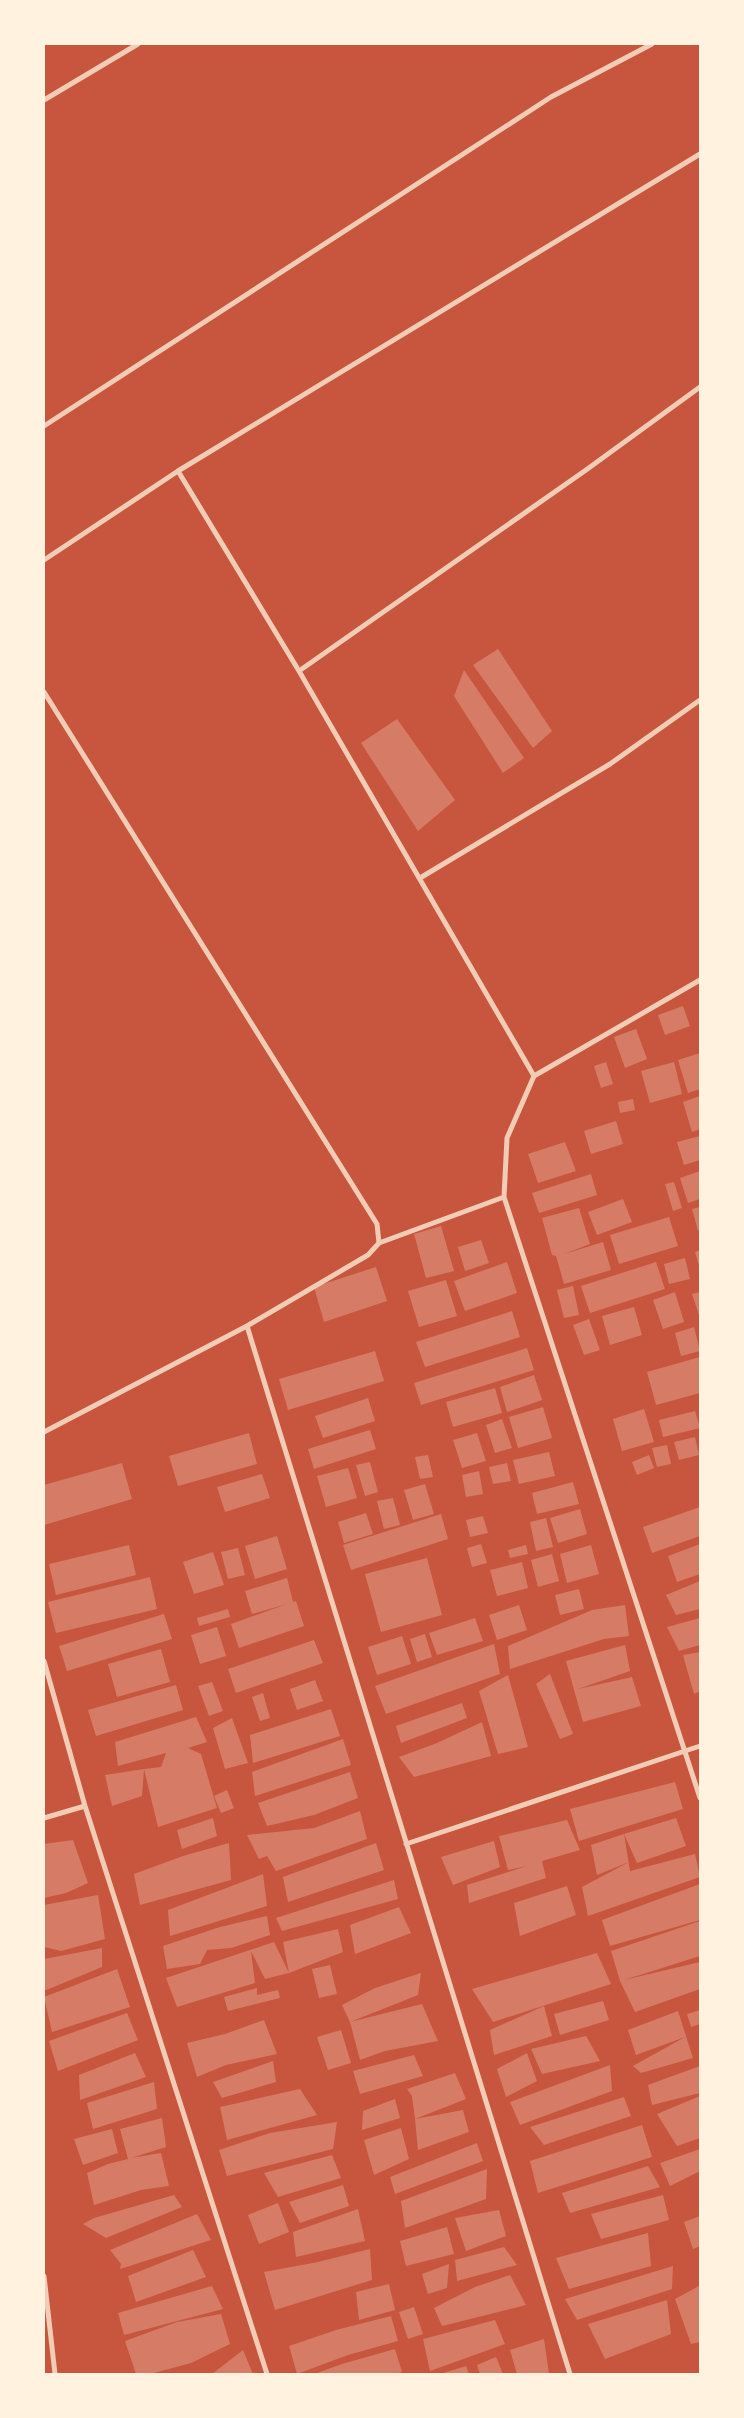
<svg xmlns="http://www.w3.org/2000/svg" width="744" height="2418" viewBox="0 0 744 2418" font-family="'Roboto Serif',serif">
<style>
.building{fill:#d67c66}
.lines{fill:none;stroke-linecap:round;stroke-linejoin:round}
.minor{stroke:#f1ccb7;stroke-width:5}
</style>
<rect width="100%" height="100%" fill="#c8553d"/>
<path class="building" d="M498 649 552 731 533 748 473 665Z
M464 670 524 758 503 773 454 696Z
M397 719 455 800 418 831 361 743Z
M683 1006 690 1026 665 1035 658 1015Z
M636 1029 647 1059 625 1068 614 1037Z
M700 1053V1089L688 1093 678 1060Z
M606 1062 613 1084 601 1088 594 1066Z
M674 1062 682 1094 650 1103 641 1071Z
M700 1096V1129L692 1132 683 1102Z
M633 1099 635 1110 620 1113 618 1102Z
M616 1121 623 1144 591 1154 584 1131Z
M700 1136V1160L684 1165 677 1142Z
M565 1142 576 1171 538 1183 528 1154Z
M700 1171V1199L688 1203 680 1178Z
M591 1174 597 1195 539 1213 532 1193Z
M674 1182 682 1208 673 1211 665 1184Z
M623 1199 632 1222 597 1235 588 1212Z
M700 1207V1230L698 1231 692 1209Z
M579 1208 590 1244 564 1254 603 1242 611 1270 564 1284 556 1256 552 1255 542 1218Z
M669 1217 678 1246 619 1264 610 1235Z
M441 1226 454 1271 426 1278 414 1234Z
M481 1240 489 1263 465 1271 458 1247Z
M700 1250V1269L695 1252Z
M685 1258 690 1279 669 1284 664 1264Z
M507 1262 517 1293 465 1311 454 1281Z
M656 1262 665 1289 590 1313 581 1286Z
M376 1267 387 1301 324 1322 314 1287Z
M446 1280 457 1316 419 1327 408 1291Z
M573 1286 579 1315 564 1318 557 1290Z
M675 1292 684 1322 663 1329 653 1300Z
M700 1292V1314L699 1315 692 1294Z
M634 1307 642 1335 610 1345 602 1316Z
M512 1311 520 1337 425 1367 416 1342Z
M589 1319 600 1350 584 1355 573 1325Z
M694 1327 700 1351 681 1356 675 1333Z
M527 1348 534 1370 421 1405 414 1383Z
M375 1351 384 1381 288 1410 279 1379Z
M700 1357V1393L656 1405 647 1372Z
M534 1375 542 1400 507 1412 500 1387Z
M495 1388 502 1413 453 1427 446 1402Z
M368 1398 375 1421 323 1438 315 1416Z
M543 1407 552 1438 518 1448 509 1417Z
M644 1409 654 1442 622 1451 613 1419Z
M695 1411 700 1428 663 1437 659 1420Z
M502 1419 512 1448 495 1453 486 1425Z
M370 1430 376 1449 314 1469 308 1449Z
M249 1433 257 1464 178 1486 169 1456Z
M477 1433 486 1461 462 1468 453 1440Z
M695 1437 699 1455 679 1460 674 1442Z
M667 1445 671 1464 657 1467 652 1448Z
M549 1452 555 1476 519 1484 513 1460Z
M428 1455 433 1477 420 1479 415 1457Z
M649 1455 654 1468 637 1475 632 1462Z
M370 1462 378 1492 365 1496 356 1465Z
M122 1463 132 1499 44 1525V1485Z
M507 1463 511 1481 493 1484 489 1467Z
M348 1468 357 1498 326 1507 317 1476Z
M479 1471 483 1494 466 1497 462 1475Z
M262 1474 270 1498 225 1512 217 1487Z
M573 1482 579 1504 537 1514 532 1493Z
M425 1484 434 1514 413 1520 404 1490Z
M393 1498 400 1525 384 1529 377 1501Z
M700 1507V1536L652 1553 643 1527Z
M580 1509 587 1534 558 1543 550 1518Z
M366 1513 373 1534 344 1543 338 1522Z
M441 1514 448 1539 351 1570 343 1545Z
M483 1516 488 1533 470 1537 466 1520Z
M546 1518 553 1547 536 1551 530 1522Z
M277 1536 287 1569 255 1579 245 1546Z
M481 1544 487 1563 472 1567 467 1548Z
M700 1544V1574L677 1582 668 1556Z
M129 1545 136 1575 56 1595 49 1564Z
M526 1545 528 1554 510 1558 508 1550Z
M591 1545 599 1574 567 1583 560 1554Z
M238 1548 245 1575 228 1579 221 1552Z
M213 1552 224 1585 194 1594 183 1562Z
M552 1554 559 1581 538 1587 531 1560Z
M427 1558 442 1615 381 1632 365 1574Z
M522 1562 528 1588 497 1596 490 1570Z
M150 1577 157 1609 56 1633 48 1602Z
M287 1578 293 1602 296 1601 304 1626 239 1648 231 1624 287 1604 252 1614 245 1591Z
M700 1581V1609L676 1615 666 1595Z
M579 1589 584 1609 560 1615 555 1595Z
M519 1605 527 1630 497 1640 489 1615Z
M625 1605 629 1636 604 1639 510 1669 508 1646 592 1610Z
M228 1609 230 1617 199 1626 197 1618Z
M164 1614 172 1639 67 1671 59 1646Z
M475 1618 483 1641 437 1655 429 1633Z
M700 1618V1645L679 1651 667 1627Z
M217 1627 226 1656 200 1664 191 1635Z
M425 1634 432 1657 417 1662 410 1639Z
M402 1636 411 1664 377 1675 368 1647Z
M314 1640 323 1663 236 1693 228 1669Z
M494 1644 500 1674 386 1714 375 1686Z
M625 1645 630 1671 578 1689 632 1677 641 1706 583 1722 566 1661Z
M161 1649 170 1682 117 1697 108 1664Z
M700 1652V1691L694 1694 683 1655Z
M550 1674 573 1734 560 1739 536 1684Z
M508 1675 528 1747 498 1754 479 1691Z
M315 1680 323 1701 297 1710 290 1689Z
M212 1682 223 1711 209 1716 198 1686Z
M176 1685 183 1710 96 1736 88 1710Z
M263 1693 270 1718 260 1721 252 1697Z
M462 1703 467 1718 401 1743 396 1726Z
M331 1709 340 1736 253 1763 250 1735Z
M196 1717 207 1742 188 1748 201 1754 217 1808 158 1827 144 1769 161 1767 166 1753 118 1766 115 1742Z
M232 1718 248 1763 225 1769 213 1728Z
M482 1722 491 1756 414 1777 399 1757 437 1743Z
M343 1739 351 1765 255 1796 252 1772Z
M144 1769 142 1796 112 1806 105 1775Z
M350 1772 358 1798 314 1815 267 1826 258 1803Z
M675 1782 683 1809 579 1841 570 1809Z
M227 1790 234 1808 221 1813 214 1796Z
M360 1811 367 1839 276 1871 267 1856 259 1859 247 1835 314 1828Z
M213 1818 217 1836 182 1849 177 1830Z
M676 1818 686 1846 637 1863 624 1834 630 1871 695 1854 700 1877 588 1916 582 1887 629 1862 597 1875 591 1845 624 1834Z
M567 1820 580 1850 542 1861 546 1878 469 1903 467 1885 527 1866 508 1870 499 1836Z
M73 1840 88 1883 66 1893 44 1898V1844Z
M494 1841 500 1867 453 1885 441 1857Z
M229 1843 231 1880 140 1905 134 1874 183 1856Z
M376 1843 384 1870 288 1902 283 1877Z
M263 1874 267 1906 170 1936 168 1910Z
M394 1880 398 1899 282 1931 276 1918Z
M700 1884V1920L610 1946 602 1920Z
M567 1886 576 1915 520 1936 514 1903Z
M98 1895 105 1939 61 1951 44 1947V1905Z
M399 1907 411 1933 355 1954 350 1925Z
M267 1916 270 1935 231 1948 207 1950 200 1964 167 1969 163 1946 220 1927Z
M700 1921V1956L624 1980 700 1962V1989L635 2012 620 1981 611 1951Z
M338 1929 343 1952 289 1973 283 1942Z
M274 1942 289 1973 265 1979 251 1951 255 1983 177 2007 166 1978Z
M102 1948V1967L44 1991V1959Z
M597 1953 611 1984 493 2022 472 1989Z
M330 1965 337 1994 319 1998 312 1969Z
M117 1969 130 2007 52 2032 44 1997Z
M421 1973 418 1995 350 2022 422 2004 438 2041 385 2051 360 2060 350 2022 342 2005 375 1988Z
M257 1988V1995L278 1990 280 1998 228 2011 224 1997Z
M603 2001 609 2020 560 2035 554 2014Z
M544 2006 552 2036 494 2055 490 2030Z
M700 2010V2024L691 2027 687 2014Z
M678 2011 693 2058 641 2073 633 2066 685 2037 636 2055 628 2030Z
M127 2013 138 2040 58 2071 49 2041Z
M264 2020 277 2054 226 2065 197 2077 187 2043 225 2034Z
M341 2030 351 2063 328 2070 317 2037Z
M586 2036 600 2061 542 2074 531 2049Z
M135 2053 146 2077 80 2100 79 2075Z
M527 2053 537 2081 506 2097 497 2069Z
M414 2055 423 2076 360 2094 353 2071Z
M273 2061 276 2082 222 2098 213 2082Z
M610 2065 612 2091 520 2125 510 2102Z
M700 2066V2093L652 2105 648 2085Z
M455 2073 466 2099 415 2119 463 2110 469 2132 418 2150 415 2119 412 2096 407 2089Z
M154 2082 157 2109 93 2129 87 2103Z
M300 2089 317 2115 227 2140 220 2107Z
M700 2096V2138L677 2146 657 2114Z
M624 2097 631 2116 544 2145 530 2127Z
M395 2099 400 2118 362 2130 363 2111Z
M162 2118 166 2147 131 2158 161 2153 169 2186 141 2190 94 2205 87 2173 108 2164 128 2159 120 2129Z
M337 2122 333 2149 227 2176 219 2150 270 2133Z
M642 2125 652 2157 538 2193 530 2161Z
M401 2128 409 2159 374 2175 364 2140Z
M112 2129 118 2153 83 2165 74 2139Z
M477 2143 483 2161 395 2194 390 2177Z
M700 2149V2171L670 2186 660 2163Z
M332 2155 341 2178 278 2197 264 2173Z
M648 2166 660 2187 570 2213 562 2193Z
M487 2169 486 2199 405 2228 401 2201Z
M343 2185 349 2206 300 2223 289 2202Z
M174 2195 182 2207 106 2238 83 2224 94 2218Z
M663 2195 669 2220 601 2239 591 2214Z
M278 2203 289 2232 259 2244 248 2215Z
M358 2209 365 2241 296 2257 293 2232Z
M499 2210 506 2236 466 2251 455 2218Z
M197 2214 211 2240 120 2269 121 2264 110 2250Z
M700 2216V2246L693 2249 684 2222Z
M447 2227 454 2254 406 2266 400 2241Z
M648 2233 651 2266 569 2289 556 2258Z
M504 2247 517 2265 457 2281 455 2260Z
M370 2249 372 2280 275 2310 264 2272 318 2262Z
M193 2250 206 2277 136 2302 128 2276Z
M449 2264 447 2288 428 2294 422 2274Z
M673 2266 672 2289 577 2320 565 2299Z
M510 2275 526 2305 442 2326 434 2308 475 2287Z
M389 2284 395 2310 359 2320 356 2292Z
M212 2286 223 2309 124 2335 118 2313Z
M699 2286 700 2342 691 2344 675 2299Z
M667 2300 671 2334 605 2359 588 2324Z
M414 2307 423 2334 408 2339 399 2312Z
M221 2314 230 2344 191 2363 150 2374H136L125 2341 177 2322Z
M391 2316 398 2341 348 2355 297 2374 289 2346 336 2330Z
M495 2320 505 2344 430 2371 423 2339Z
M544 2339 549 2374H517L510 2350Z
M395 2349 402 2372 396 2374H314L342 2364Z
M243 2350 253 2374H212Z
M496 2357 503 2374H480L477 2365Z
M466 2366 469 2374H440Z"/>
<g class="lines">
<path class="minor" d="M44 100 138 44
M44 426 551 97 652 44
M178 471 299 671 534 1076
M44 560 178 471 700 154
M299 671 586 470 700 387
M44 692 377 1224 379 1243
M420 878 610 764 700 700
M700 980 534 1076 507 1138 504 1197 700 1798
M247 1326 570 2374
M44 1432 247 1326 368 1255 379 1243 504 1197
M44 1661 85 1806 267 2374
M44 1818 85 1806
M406 1844 700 1746
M44 2276 55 2374"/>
</g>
<rect width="744" height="2418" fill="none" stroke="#fff3e0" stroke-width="90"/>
</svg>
